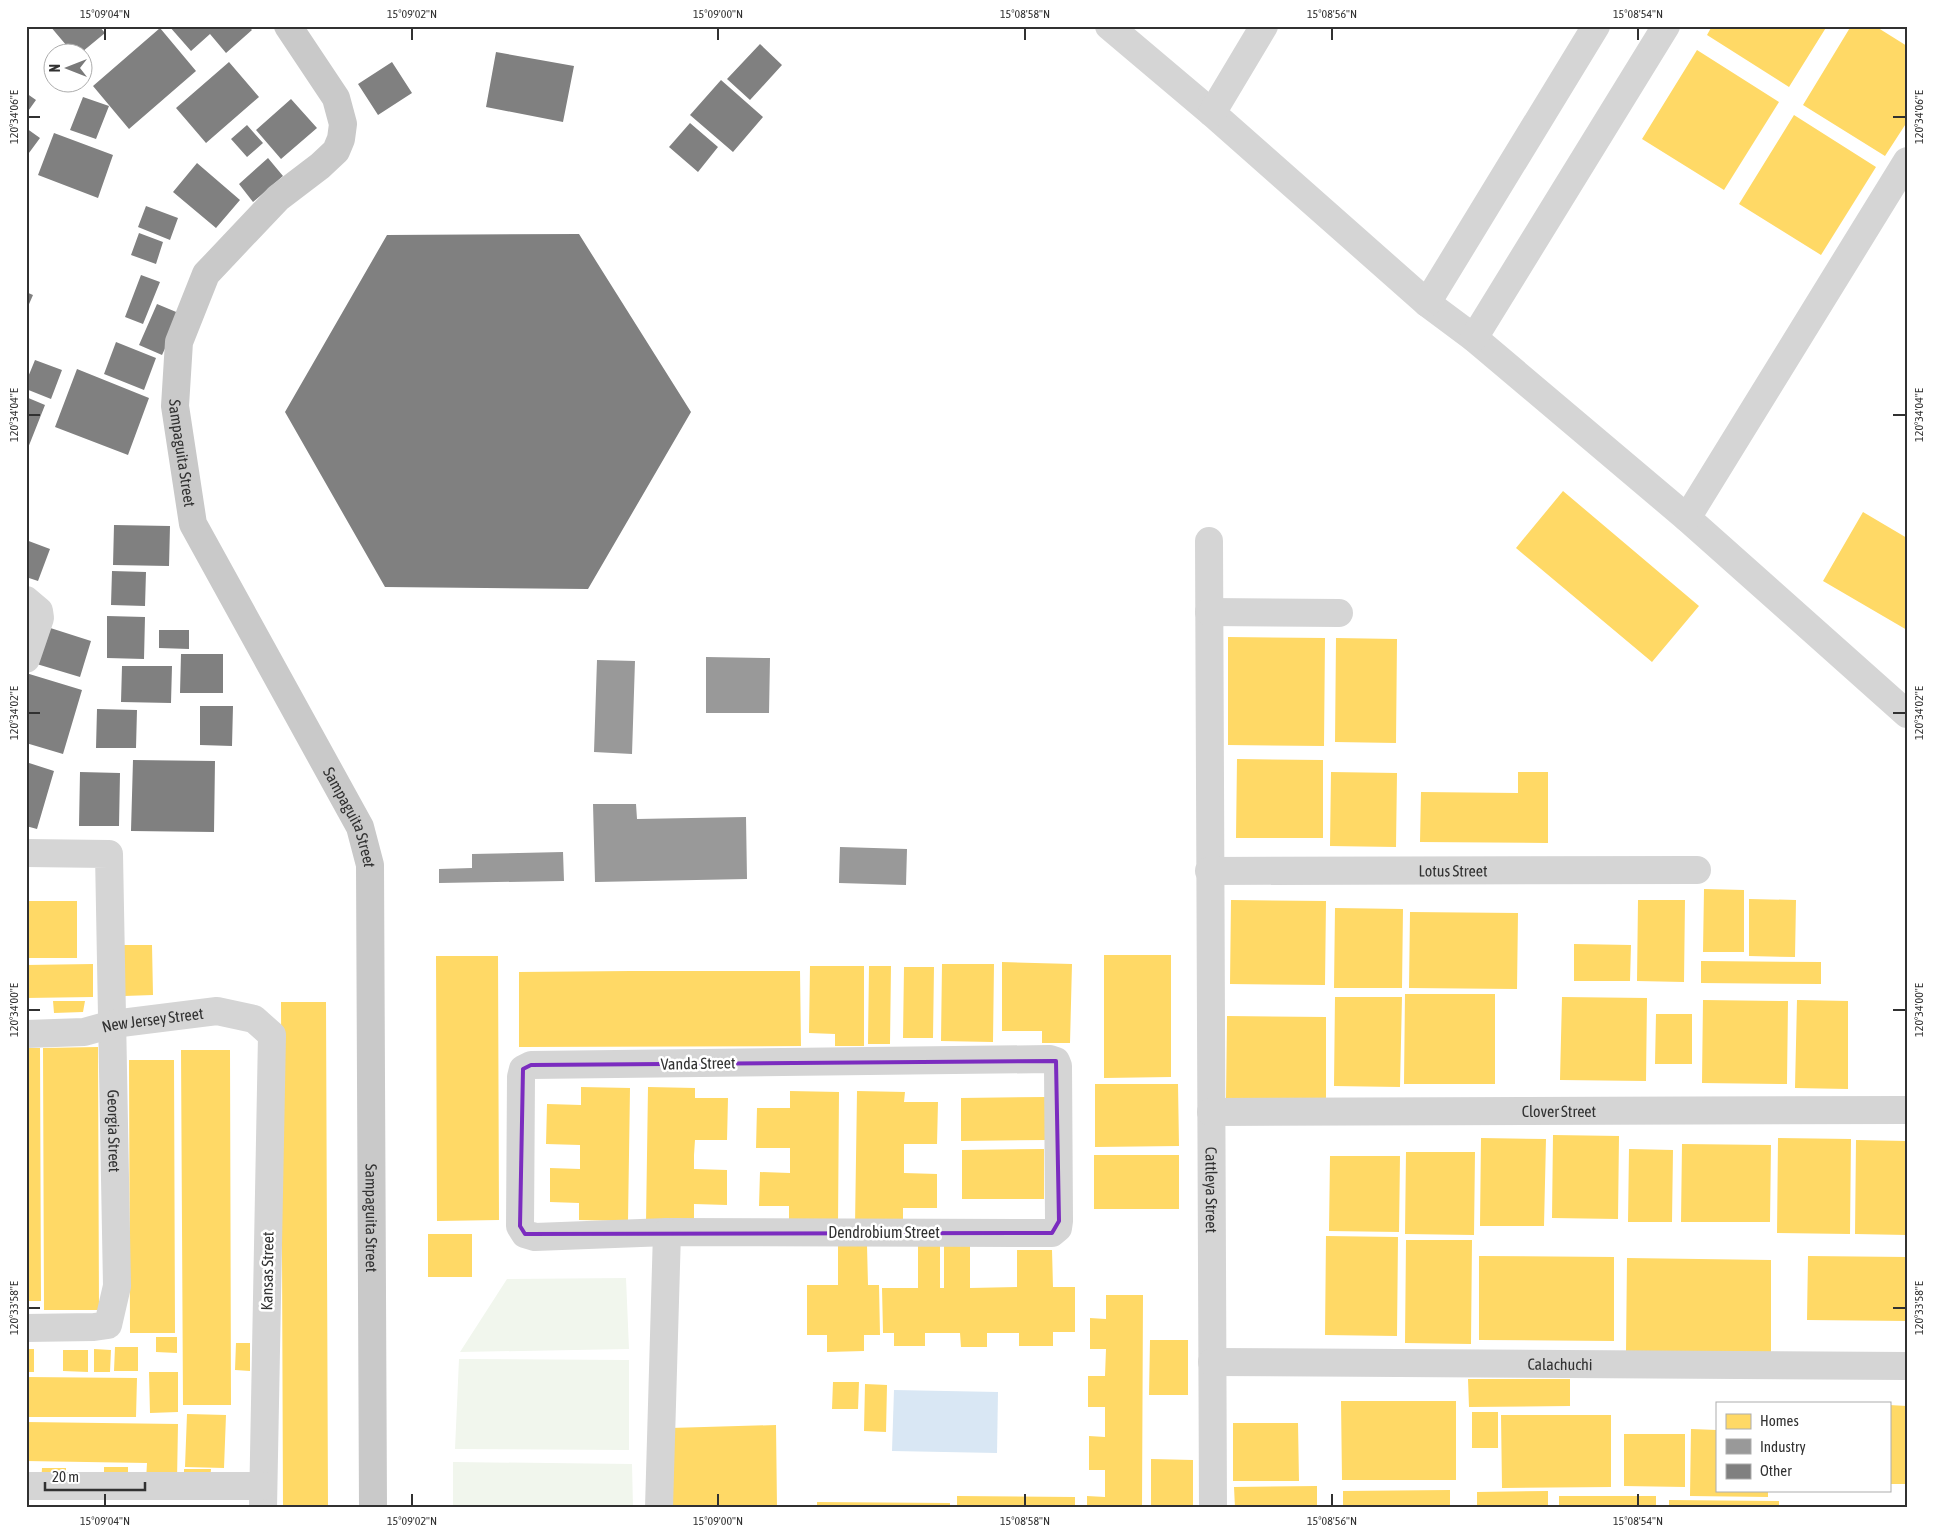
<svg xmlns="http://www.w3.org/2000/svg" width="1933" height="1534" viewBox="0 0 1933 1534" font-family="'Asap Condensed',sans-serif">
<style>
.green{fill:#f1f6ed}
.water{fill:#d9e7f4}
.homes{fill:#ffd966}
.industry{fill:#999}
.building{fill:#808080}
.lines{fill:none;stroke-linecap:round;stroke-linejoin:round}
.minor{stroke:#d5d5d5;stroke-width:28}
.major{stroke:#c9c9c9;stroke-width:28}
.marked{fill:none;stroke:#7b2cbf;stroke-width:4;stroke-linejoin:round}
.ticks{fill:none;stroke:#313131;stroke-width:2}
.labels{text-anchor:middle;dominant-baseline:central;stroke-width:5;stroke-linejoin:round;paint-order:stroke}
.street-label{font-size:16px;fill:#313131;stroke:#fff}
.neatline{fill:none;stroke:#313131;stroke-width:2}
.ticks-label{font-size:12px;text-anchor:middle;fill:#313131}
</style>
<rect width="100%" height="100%" fill="#fff"/>
<path class="green" d="M626 1278 629 1349 460 1352 507 1279Z
M459 1359 629 1360V1450L455 1449Z
M453 1462 632 1464 633 1508H453Z"/>
<path class="water" d="M894 1390 998 1392 997 1453 892 1451Z"/>
<path class="homes" d="M1712 26H1827L1789 87 1707 35Z
M1851 26H1875L1907 46V122L1885 156 1803 105Z
M1697 50 1779 102 1724 190 1642 139Z
M1794 115 1876 167 1821 255 1739 204Z
M1563 491 1699 606 1652 662 1516 548Z
M1863 512 1907 538V630L1823 581Z
M1228 637 1325 638 1324 746 1228 745Z
M1336 638 1397 639 1396 743 1335 742Z
M1237 759 1323 760V838H1236Z
M1331 772 1397 773 1396 847 1330 846Z
M1518 772H1548V843L1420 842 1421 792 1518 793Z
M1704 889 1744 890V952H1703Z
M1749 899 1796 900 1795 957 1749 956Z
M1231 900 1326 901 1325 985 1230 984Z
M1638 900H1685L1684 982 1637 981Z
M26 901H77V958H26Z
M1335 908 1403 909 1402 988H1334Z
M1410 912 1518 913 1517 989 1409 988Z
M1574 944 1631 945 1630 981H1574Z
M123 945H152L153 995 124 996Z
M1104 955H1171V1077L1104 1078Z
M436 956H498L499 1220 437 1221Z
M1701 961 1821 962V984L1701 983Z
M1002 962 1072 964 1070 1043H1042V1031H1002Z
M93 964V997L26 998V965Z
M942 964H994L993 1042 941 1041Z
M810 966H864V1046H835V1034L809 1033Z
M869 966H891L890 1044H868Z
M904 967H934L933 1038H903Z
M631 971H800L801 1046 519 1047V972Z
M1405 994H1495V1084H1404Z
M1335 997H1402L1400 1087 1334 1086Z
M1562 997 1647 998 1646 1081 1560 1080Z
M1703 1000 1788 1001 1787 1084 1702 1083Z
M1797 1000 1848 1001V1089L1795 1088Z
M53 1001H85L83 1012 54 1013Z
M281 1002H326L328 1508H283Z
M1656 1014H1692V1064H1655Z
M1227 1016 1326 1017V1099H1226Z
M98 1047 99 1310H44L43 1048Z
M26 1048H40L41 1301H26Z
M181 1050H230L231 1405H183Z
M129 1060H174L175 1333H130Z
M1095 1084H1178L1179 1146 1095 1147Z
M581 1087 630 1088 628 1221 579 1220V1203L550 1202V1168L580 1169V1145L546 1144 547 1104 581 1105Z
M648 1087 695 1088V1098H728L727 1140H695L694 1155V1169L727 1170V1205L694 1204V1223H646Z
M790 1091 839 1092 838 1224 789 1223V1206H759L760 1172 790 1173V1148H756L757 1108H790Z
M857 1091 905 1092 904 1102H938L937 1144H904V1173L937 1174V1208H903V1227L855 1226Z
M1047 1097 1048 1140 961 1141V1098Z
M1553 1135 1619 1136 1618 1219 1552 1218Z
M1481 1138 1546 1139 1544 1226H1480Z
M1778 1138 1851 1139 1850 1234 1777 1233Z
M1856 1140 1907 1141V1235L1855 1234Z
M1682 1144 1771 1145 1770 1222H1681Z
M1044 1149V1199H962V1150Z
M1629 1149 1673 1150 1672 1222H1628Z
M1406 1152H1475L1474 1235 1405 1234Z
M1094 1155H1179V1209H1094Z
M1330 1156H1400L1399 1232 1329 1231Z
M428 1234H472V1277H428Z
M1326 1236 1398 1237 1397 1336 1325 1335Z
M1406 1240H1472L1471 1344 1405 1343Z
M944 1242H970V1288L1017 1287V1250H1052L1053 1287H1075V1332H1053V1346H1019V1333H987V1347H961L960 1333H925V1346H894V1333H883L882 1288H918V1243H940V1288H944Z
M838 1245H867L868 1285H879L880 1335H864V1351L827 1352V1335H807V1285H838Z
M1479 1256 1614 1257V1341L1479 1340Z
M1808 1256 1907 1257V1321L1807 1320Z
M1627 1258 1771 1260V1354L1626 1352Z
M1106 1295H1143L1142 1508H1087V1496L1105 1497V1470H1089V1436L1105 1437V1407H1088V1376H1105L1106 1349H1090V1318L1106 1319Z
M156 1337H177V1353L156 1352Z
M1150 1340H1188V1395H1149Z
M236 1343H250V1371L235 1370Z
M115 1347H138V1371H114Z
M26 1349H34V1372H26Z
M94 1349 111 1350 110 1372H94Z
M63 1350H88V1372L63 1371Z
M149 1372H178V1412L150 1413Z
M26 1377 137 1378 136 1417H26Z
M1468 1379H1570V1406L1469 1407Z
M833 1382H859L858 1409H832Z
M865 1384 887 1385 886 1432 864 1431Z
M1341 1401H1456V1480H1342Z
M1889 1405 1907 1406V1484H1889Z
M1472 1412H1498V1448H1472Z
M187 1414 226 1415 224 1468 185 1467Z
M1501 1415H1611V1487L1502 1488Z
M26 1422 178 1424 177 1481 146 1480 147 1463 26 1461Z
M1233 1423H1298L1299 1481H1233Z
M776 1425 777 1508H672L670 1428Z
M1691 1429 1717 1430V1490H1768V1497L1690 1496Z
M1624 1434H1685V1487L1624 1486Z
M1151 1459 1193 1460V1508H1151Z
M104 1467H128V1483H104Z
M42 1468H66V1483H41Z
M184 1469H211L210 1482 184 1481Z
M1317 1486V1508H1235L1234 1487Z
M1450 1490V1508H1343V1491Z
M1548 1491V1508H1477V1492Z
M957 1496 1075 1497V1508H957Z
M1559 1496H1656V1508H1559Z
M1669 1500 1779 1501V1508H1669Z
M817 1502 950 1503V1508H817Z"/>
<path class="industry" d="M706 657 770 658 769 713H706Z
M597 660 635 661 632 754 594 752Z
M593 804H636L637 819 746 817 747 879 595 882Z
M840 847 907 849 906 885 839 883Z
M563 852 564 881 439 883V869L472 868V854Z"/>
<path class="building" d="M50 26H99L105 33 82 52H72Z
M169 26H248L252 30 226 53 210 34 191 51Z
M160 28 196 71 129 129 93 86Z
M760 44 782 65 750 100 727 79Z
M496 52 574 66 563 122 486 107Z
M229 62 259 97 206 143 176 108Z
M392 62 412 93 378 115 358 84Z
M721 80 763 117 733 152 690 115Z
M26 93 36 100 26 114Z
M83 97 109 106 96 139 70 130Z
M291 99 317 128 281 159 256 130Z
M690 123 718 147 698 172 669 147Z
M247 125 263 143 247 157 231 139Z
M26 128 40 138 26 157Z
M54 133 113 155 98 198 38 175Z
M268 158 283 176 253 202 239 184Z
M197 163 240 200 216 228 173 192Z
M146 206 178 218 170 240 138 227Z
M139 233 163 242 156 264 131 255Z
M579 234 691 412 588 589 385 587 285 412 387 235Z
M141 275 160 282 143 324 125 317Z
M26 292 33 295 26 311Z
M157 304 181 314 162 355 139 345Z
M116 342 156 358 144 390 104 374Z
M35 360 62 370 51 399 26 389V382Z
M77 369 149 398 128 455 55 427Z
M26 397 45 405 26 453Z
M114 525 170 526 169 566 113 565Z
M26 540 50 549 38 581 26 577Z
M112 571 146 572 145 606 111 605Z
M107 616 145 617 144 659 107 658Z
M41 625 91 641 80 677 30 662Z
M159 630H189V649L159 648Z
M181 654H223V693H180Z
M122 666H172L171 703 121 702Z
M26 673 82 690 63 754 26 743Z
M200 706H233L232 746 200 745Z
M97 709 137 710 136 748H96Z
M133 760 215 761 214 832 131 831Z
M26 762 54 771 37 829 26 826Z
M80 772 120 773 119 826H79Z"/>
<g class="lines">
<g class="minor">
<path d="M1109 26 1212 113 1427 303 1474 338 1687 518 1907 714"/>
<path d="M1212 113 1264 26"/>
<path d="M1427 303 1596 26"/>
<path d="M1474 338 1666 26"/>
<path d="M1687 518 1907 161"/>
<path id="s1" d="M1209 541 1213 1508"/>
<path d="M26 600 39 611 40 618 26 659"/>
<path d="M1209 612 1339 613"/>
<path id="s2" d="M26 853 109 854 117 1286 108 1325 94 1327 26 1328"/>
<path id="s3" d="M1209 871 1697 870"/>
<path id="s4" d="M26 1034 84 1032 113 1024 217 1011 254 1019 272 1035 263 1508"/>
<path d="M1050 1059 1056 1061 1058 1066 1059 1221 1058 1228 1052 1233 667 1232 535 1237 525 1234 520 1226 521 1077 523 1069 531 1065Z"/>
<path id="s5" d="M1211 1112 1907 1110"/>
<path id="s6" d="M1212 1362 1907 1366"/>
<path d="M26 1486H263"/>
<path d="M659 1508 667 1232"/>
</g>
<path class="major" id="s7" d="M288 26 336 98 343 124 341 139 336 151 320 166 278 198 206 274 179 342 175 406 193 524 360 827 370 865 373 1508"/>
</g>
<path class="marked" d="M1056 1061 1059 1221 1052 1233 525 1234 520 1226 523 1069 531 1065Z"/>
<path class="ticks" d="M105 28V40M412 28V40M718 28V40M1025 28V40M1332 28V40M1638 28V40M28 117H40M1893 117H1906M28 415H40M1893 415H1906M28 713H40M1893 713H1906M28 1010H40M1893 1010H1906M28 1308H40M1893 1308H1906M105 1494V1506M412 1494V1506M718 1494V1506M1025 1494V1506M1332 1494V1506M1638 1494V1506"/>
<g class="labels">
<g class="street-label">
<text stroke="none"><textPath href="#s7" startOffset="506">Sampaguita Street</textPath></text>
<text stroke="none"><textPath href="#s7" startOffset="911">Sampaguita Street</textPath></text>
<text stroke="none"><textPath href="#s3" startOffset="244">Lotus Street</textPath></text>
<text stroke="none"><textPath href="#s4" startOffset="128">New Jersey Street</textPath></text>
<text transform="translate(698 1063) rotate(-1)">Vanda Street</text>
<text stroke="none"><textPath href="#s5" startOffset="348">Clover Street</textPath></text>
<text stroke="none"><textPath href="#s2" startOffset="360">Georgia Street</textPath></text>
<text stroke="none"><textPath href="#s1" startOffset="649">Cattleya Street</textPath></text>
<text stroke="none"><textPath href="#s7" startOffset="1316">Sampaguita Street</textPath></text>
<text x="884" y="1232">Dendrobium Street</text>
<text transform="translate(267 1271) rotate(-89)">Kansas Street</text>
<text stroke="none"><textPath href="#s6" startOffset="348">Calachuchi</textPath></text>
</g>
</g>
<rect width="1933" height="1534" fill="none" stroke="#ffffff" stroke-width="55"/>
<rect x="1716" y="1402" width="175" height="90" fill="#ffffff" stroke="#adadad"/>
<rect x="1726" y="1414" width="25" height="15" fill="#ffd966" stroke="#adadad"/>
<text x="1760" y="1426" font-size="15" fill="#313131">Homes</text>
<rect x="1726" y="1439" width="25" height="15" fill="#999999" stroke="#adadad"/>
<text x="1760" y="1452" font-size="15" fill="#313131">Industry</text>
<rect x="1726" y="1464" width="25" height="15" fill="#808080" stroke="#adadad"/>
<text x="1760" y="1476" font-size="15" fill="#313131">Other</text>
<g transform="translate(68 68) rotate(270)"><circle r="24" fill="#ffffff" stroke="#adadad"/>
<path d="M0-4L9 19L0 12L-9 19Z" fill="#797979"/>
<text y="-8" font-size="14" font-weight="bold" text-anchor="middle" fill="#313131">N</text>
</g>
<path d="M45 1482v8h100v-8" fill="none" stroke="#313131" stroke-width="2.5"/>
<text x="52" y="1482" font-size="15" fill="#313131" stroke="#ffffff" stroke-width="4" paint-order="stroke">20 m</text>
<rect x="28" y="28" width="1878" height="1478" class="neatline"/>
<g class="ticks-label">
<text x="105" y="18">15°09'04"N</text>
<text x="412" y="18">15°09'02"N</text>
<text x="718" y="18">15°09'00"N</text>
<text x="1025" y="18">15°08'58"N</text>
<text x="1332" y="18">15°08'56"N</text>
<text x="1638" y="18">15°08'54"N</text>
<text transform="translate(1919 117) rotate(-90)" y="4">120°34'06"E</text>
<text transform="translate(14 117) rotate(-90)" y="4">120°34'06"E</text>
<text transform="translate(1919 415) rotate(-90)" y="4">120°34'04"E</text>
<text transform="translate(14 415) rotate(-90)" y="4">120°34'04"E</text>
<text transform="translate(1919 713) rotate(-90)" y="4">120°34'02"E</text>
<text transform="translate(14 713) rotate(-90)" y="4">120°34'02"E</text>
<text transform="translate(1919 1010) rotate(-90)" y="4">120°34'00"E</text>
<text transform="translate(14 1010) rotate(-90)" y="4">120°34'00"E</text>
<text transform="translate(1919 1308) rotate(-90)" y="4">120°33'58"E</text>
<text transform="translate(14 1308) rotate(-90)" y="4">120°33'58"E</text>
<text x="105" y="1525">15°09'04"N</text>
<text x="412" y="1525">15°09'02"N</text>
<text x="718" y="1525">15°09'00"N</text>
<text x="1025" y="1525">15°08'58"N</text>
<text x="1332" y="1525">15°08'56"N</text>
<text x="1638" y="1525">15°08'54"N</text>
</g>
</svg>
